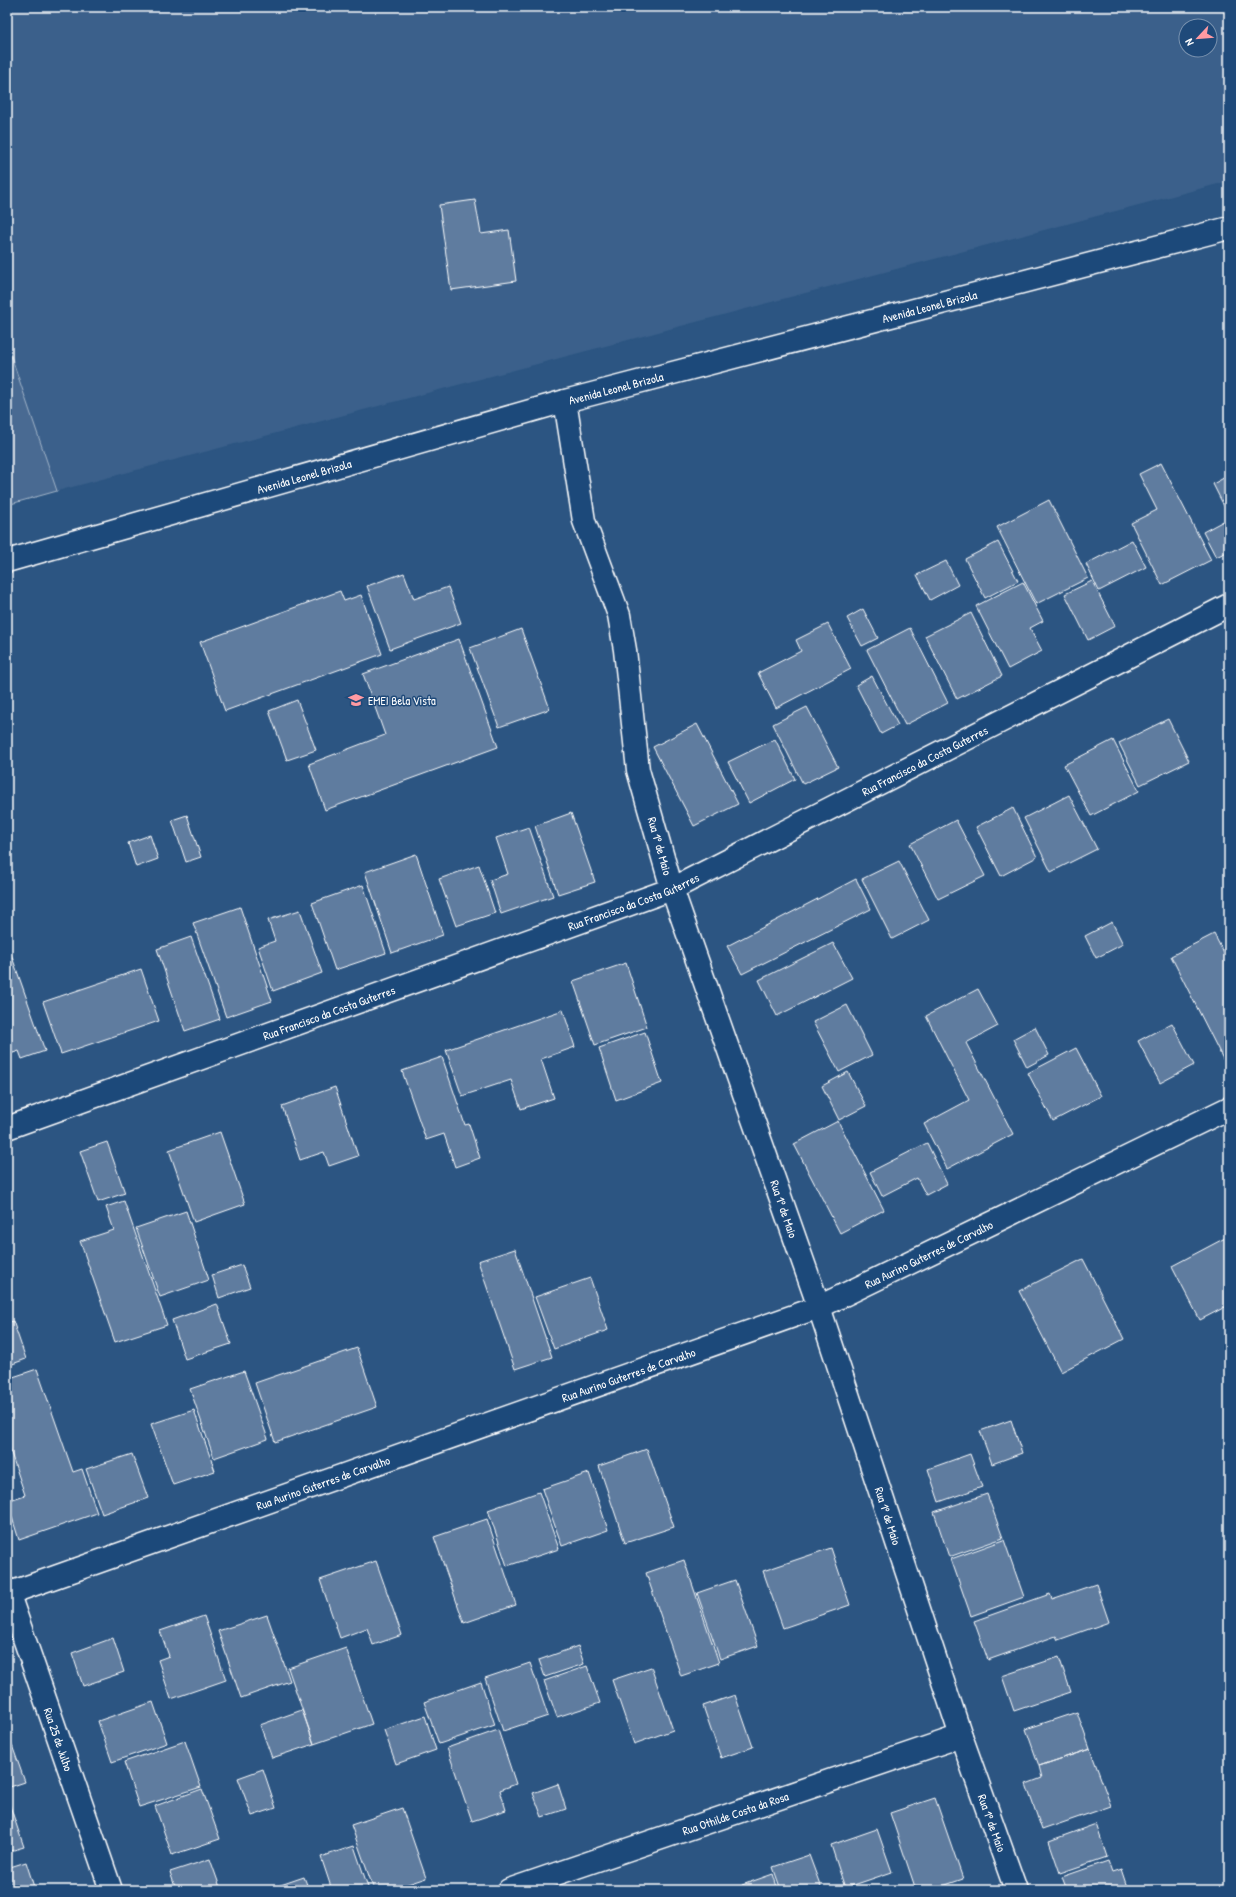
<svg xmlns="http://www.w3.org/2000/svg" width="1236" height="1897" viewBox="0 0 1236 1897" font-family="'Patrick Hand',sans-serif">
<style>
.built{fill:#3b618b;fill-rule:evenodd}
.green{fill:#486b92;stroke:#a4b5c8}
.building{fill:#5e7c9f;stroke:#fff}
.lines{fill:none;stroke-linecap:round;stroke-linejoin:round}
.minor-casing{stroke:#fff;stroke-width:25}
.tertiary-casing{stroke:#fff;stroke-width:25}
.minor{stroke:#1f4a7a;stroke-width:22}
.tertiary{stroke:#1f4a7a;stroke-width:22}
.labels{text-anchor:middle;dominant-baseline:central;stroke-width:3;stroke-linejoin:round;paint-order:stroke}
.street-label{font-size:12px;fill:#fff;stroke:#1f4a7a}
.poi-label{font-size:12px;fill:#fff;stroke:#1f4a7a;text-anchor:start}
</style>
<rect width="100%" height="100%" fill="#2c5582"/>
<filter id="ink" filterUnits="userSpaceOnUse"><feTurbulence type="fractalNoise" baseFrequency=".025" numOctaves="2"/><feDisplacementMap in="SourceGraphic" scale="8" xChannelSelector="R" yChannelSelector="G"/><feConvolveMatrix kernelMatrix="1 2 1 2 8 2 1 2 1" color-interpolation-filters="sRGB"/></filter>
<g filter="url(#ink)">
<path class="built" d="M7 7H1229V181L57 491 7 344ZM1186 26H1210V50H1186Z"/>
<path class="green" d="M7 344 57 491 7 505Z"/>
<path class="building" d="M475 200 481 234 509 230 516 281 451 290 439 205Z
M1161 463 1211 560 1162 585 1131 523 1157 510 1139 474Z
M1229 475V516L1213 484Z
M1049 500 1088 578 1036 604 997 527Z
M1229 518V551L1216 557 1203 532Z
M1132 540 1146 567 1099 591 1086 564Z
M998 542 1018 581 985 598 965 559Z
M946 561 958 585 930 600 917 575Z
M404 573 414 599 448 587 461 623 390 649 367 586Z
M1092 581 1115 626 1088 640 1065 594Z
M1023 582 1043 621 1030 628 1042 651 1008 669 976 606Z
M340 591 344 601 361 595 382 654 225 711 200 642Z
M863 609 878 638 862 646 847 618Z
M971 613 1002 676 957 699 925 636Z
M828 624 851 669 776 708 758 673 801 651 796 640Z
M910 628 948 703 905 725 867 650Z
M521 629 550 709 499 727 470 648Z
M459 639 498 747 325 810 309 764 385 735 363 674Z
M872 676 898 725 881 734 856 685Z
M297 700 316 750 287 760 269 711Z
M807 707 838 767 803 784 773 724Z
M1168 719 1189 761 1140 785 1119 743Z
M697 724 738 804 694 826 653 747Z
M775 739 795 779 749 803 728 762Z
M1113 740 1139 791 1091 816 1064 765Z
M1069 795 1097 849 1051 872 1024 818Z
M1013 808 1037 857 1001 876 976 827Z
M571 813 595 882 558 894 535 826Z
M187 815 201 857 186 862 172 820Z
M956 820 985 876 938 899 910 844Z
M529 827 553 896 501 914 490 880 508 874 496 838Z
M150 835 158 859 136 867 128 843Z
M416 854 443 935 392 953 365 872Z
M899 861 929 920 892 939 862 879Z
M479 865 495 913 456 926 439 879Z
M856 879 871 909 742 974 727 946Z
M363 885 386 953 335 970 312 903Z
M240 907 272 1001 226 1017 193 923Z
M300 910 322 973 273 991 258 947 275 941 268 920Z
M1112 922 1123 944 1096 958 1085 936Z
M1214 934 1229 963V1061L1225 1063 1171 956Z
M191 937 220 1019 185 1031 157 949Z
M833 943 852 978 777 1016 759 980Z
M11 954 45 1051 22 1059 19 1051 7 1055V1015L8 1014 7 956Z
M626 963 647 1027 595 1045 573 981Z
M141 969 159 1021 61 1054 43 1002Z
M978 989 998 1026 966 1043 1013 1134 947 1169 924 1124 969 1100 926 1016Z
M847 1005 872 1055 839 1072 813 1022Z
M563 1010 575 1047 541 1059 554 1098 521 1109 511 1080 462 1096 446 1050Z
M1172 1023 1194 1065 1160 1083 1138 1041Z
M1035 1027 1049 1055 1027 1067 1013 1039Z
M645 1032 662 1083 616 1100 599 1048Z
M1076 1048 1101 1096 1053 1121 1028 1073Z
M442 1057 465 1125 469 1124 480 1158 455 1167 444 1134 426 1140 402 1071Z
M848 1072 866 1106 839 1120 822 1086Z
M335 1087 358 1156 329 1166 324 1152 300 1160 282 1106Z
M838 1121 884 1210 840 1233 794 1144Z
M220 1132 245 1204 194 1222 169 1150Z
M107 1142 125 1193 98 1202 80 1151Z
M927 1143 947 1184 926 1195 917 1178 882 1196 870 1172Z
M124 1201 167 1325 115 1342 80 1241 114 1230 106 1207Z
M186 1211 209 1280 160 1297 136 1228Z
M1227 1237 1229 1241V1305L1200 1320 1172 1266Z
M515 1249 552 1357 515 1369 478 1261Z
M1083 1259 1124 1339 1061 1372 1019 1291Z
M242 1265 250 1287 219 1298 212 1275Z
M590 1278 608 1330 554 1349 535 1297Z
M217 1304 231 1344 185 1359 172 1320Z
M13 1321 26 1359 7 1366V1323Z
M357 1348 377 1407 275 1442 255 1383Z
M37 1369 73 1472 82 1469 97 1513 19 1540 7 1501 25 1495 7 1441V1379Z
M244 1371 268 1439 214 1458 190 1389Z
M194 1410 215 1471 173 1485 151 1424Z
M1011 1420 1022 1453 992 1464 980 1431Z
M647 1449 674 1527 625 1543 599 1466Z
M132 1454 148 1498 102 1514 86 1469Z
M970 1454 982 1487 939 1502 928 1469Z
M589 1473 608 1530 562 1546 542 1489Z
M539 1492 559 1549 507 1566 488 1510Z
M987 1494 1003 1538 949 1557 934 1512Z
M487 1519 516 1605 464 1623 434 1537Z
M1004 1540 1024 1597 971 1616 951 1559Z
M831 1548 850 1605 783 1628 763 1571Z
M684 1560 719 1663 681 1676 646 1573Z
M376 1561 402 1635 373 1645 367 1628 340 1638 320 1580Z
M735 1580 758 1646 720 1659 697 1593Z
M1096 1584 1109 1622 1058 1640 1056 1636 988 1660 974 1621 1050 1594 1052 1599Z
M267 1615 290 1681 241 1698 218 1631Z
M204 1616 226 1680 171 1699 158 1660 169 1656 160 1631Z
M113 1638 124 1672 83 1686 72 1653Z
M578 1646 584 1664 545 1677 539 1660Z
M346 1648 372 1724 314 1744 288 1668Z
M1059 1657 1071 1692 1014 1711 1002 1676Z
M530 1663 548 1716 503 1731 485 1678Z
M587 1666 600 1703 557 1717 544 1681Z
M651 1667 673 1730 634 1744 612 1680Z
M481 1682 495 1725 439 1744 424 1702Z
M735 1695 753 1747 721 1758 703 1706Z
M153 1702 167 1743 112 1762 98 1721Z
M302 1710 314 1744 272 1758 260 1725Z
M1077 1712 1090 1749 1039 1766 1026 1729Z
M425 1716 436 1750 396 1764 384 1730Z
M498 1730 516 1784 500 1790 506 1810 472 1821 447 1748Z
M7 1731 25 1782 7 1788Z
M185 1741 201 1787 139 1807 124 1762Z
M1090 1749 1111 1806 1042 1830 1026 1784 1042 1778 1039 1766Z
M263 1769 276 1808 252 1816 238 1778Z
M558 1784 566 1809 542 1817 533 1793Z
M202 1789 220 1839 172 1855 155 1806Z
M935 1798 963 1879 931 1890H916L890 1813Z
M9 1803 24 1847 7 1852V1804Z
M402 1808 426 1878 390 1890H374L351 1825Z
M1096 1824 1107 1857 1060 1873 1049 1841Z
M877 1829 892 1872 845 1888 831 1845Z
M354 1846 369 1890H332L321 1857Z
M809 1855 822 1890H781L773 1867Z
M210 1859 221 1890H176L170 1872Z
M1108 1861 1112 1872 1121 1869 1128 1890H1067L1062 1877Z
M26 1862 35 1890H7V1868Z
M773 1874 778 1890H743L742 1885Z
M304 1877 309 1890H266Z"/>
<g class="lines">
<g class="minor-casing">
<g id="minor">
<path d="M565 401 584 521 619 615 625 650 638 770 672 889 819 1307 961 1736 1016 1890"/>
<path id="s1" d="M7 561 565 401 1229 228"/>
<path id="s2" d="M7 1589 111 1890"/>
<path id="s3" d="M509 1890 961 1736"/>
</g>
</g>
<g class="tertiary-casing">
<g id="tertiary">
<path id="s4" d="M7 1128 672 889 1229 605"/>
<path id="s5" d="M7 1594 819 1307 1229 1108"/>
</g>
</g>
<use href="#minor" class="minor"/>
<use href="#tertiary" class="tertiary"/>
</g>
</g>
<defs>
<g id="school-bare" transform="scale(1.2)"><path d="M0-5L7-2L0 1L-7-2ZM-4 1L0 2.5L4 1V4Q0 6-4 4Z" fill="#ff9aa2" stroke="#1f4a7a" stroke-width="2.5" paint-order="stroke"/></g>
</defs>
<g fill-rule="evenodd">
<use href="#school-bare" x="356" y="700"/>
</g>
<g class="labels">
<g class="street-label">
<text stroke="none"><textPath href="#s1" startOffset="957">Avenida Leonel Brizola</textPath></text>
<text stroke="none"><textPath href="#s1" startOffset="633">Avenida Leonel Brizola</textPath></text>
<text stroke="none"><textPath href="#s1" startOffset="309">Avenida Leonel Brizola</textPath></text>
<text stroke="none"><textPath href="#s4" startOffset="990">Rua Francisco da Costa Guterres</textPath></text>
<text transform="translate(660 846) rotate(74)">Rua 1º de Maio</text>
<text stroke="none"><textPath href="#s4" startOffset="666">Rua Francisco da Costa Guterres</textPath></text>
<text stroke="none"><textPath href="#s4" startOffset="342">Rua Francisco da Costa Guterres</textPath></text>
<text transform="translate(784 1209) rotate(71)">Rua 1º de Maio</text>
<text stroke="none"><textPath href="#s5" startOffset="983">Rua Aurino Guterres de Carvalho</textPath></text>
<text stroke="none"><textPath href="#s5" startOffset="659">Rua Aurino Guterres de Carvalho</textPath></text>
<text stroke="none"><textPath href="#s5" startOffset="335">Rua Aurino Guterres de Carvalho</textPath></text>
<text transform="translate(888 1516) rotate(72)">Rua 1º de Maio</text>
<text stroke="none"><textPath href="#s2" startOffset="159">Rua 25 de Julho</textPath></text>
<text stroke="none"><textPath href="#s3" startOffset="239">Rua Othilde Costa da Rosa</textPath></text>
<text transform="translate(992 1823) rotate(70)">Rua 1º de Maio</text>
</g>
<g class="poi-label">
<text x="368" y="700">EMEI Bela Vista</text>
</g>
</g>
<rect width="1236" height="1897" fill="none" stroke="#1f4a7a" stroke-width="24"/>
<rect x="12" y="12" width="1212" height="1873" fill="none" stroke="#fff" stroke-width="1.5" filter="url(#ink)"/>
<g transform="translate(1198 38) rotate(244)"><circle r="19" fill="#1f4a7a" stroke="#7992af"/>
<path d="M0-3L7 15L0 10L-7 15Z" fill="#ff9aa2"/>
<text y="-6" font-size="11" font-weight="bold" text-anchor="middle" fill="#ffffff">N</text>
</g>
</svg>
